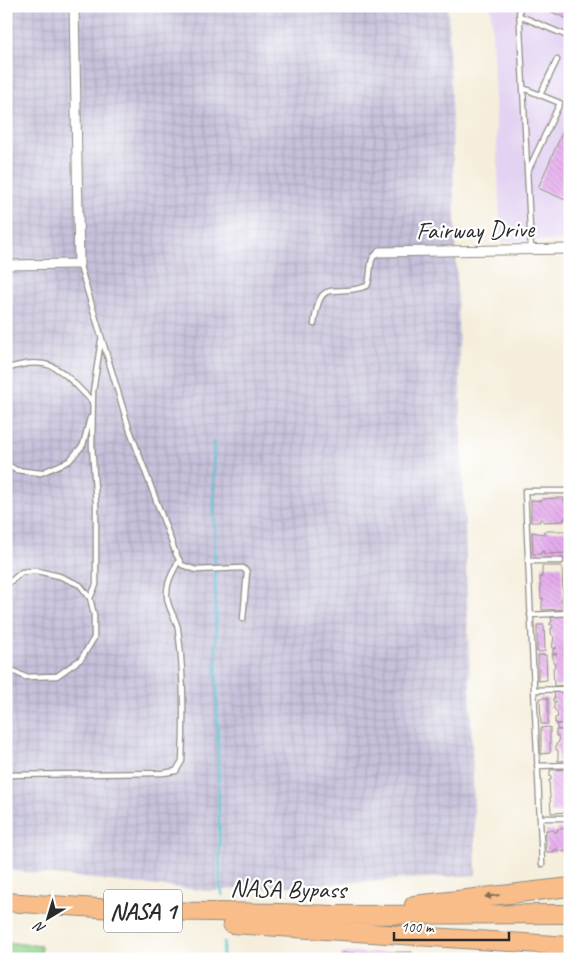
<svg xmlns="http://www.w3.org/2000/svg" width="576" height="965" viewBox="0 0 576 965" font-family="Caveat,sans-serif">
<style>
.built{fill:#e3d3f2}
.industrial{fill:url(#industrial-grid)}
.grass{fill:#8ccd84;stroke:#5c7c58}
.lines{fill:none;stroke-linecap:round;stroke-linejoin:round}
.stream{stroke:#59c6d1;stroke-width:2.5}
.building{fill:url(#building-back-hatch)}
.service-casing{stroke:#908c84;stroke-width:7}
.minor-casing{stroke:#908c84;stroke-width:11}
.motorway-casing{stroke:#908c84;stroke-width:20}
.service{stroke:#fff;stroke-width:4.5}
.minor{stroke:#fff;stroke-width:9}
.motorway{stroke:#f8bd89;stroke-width:18}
.oneway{fill:#876d55}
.labels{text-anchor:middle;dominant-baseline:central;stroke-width:4.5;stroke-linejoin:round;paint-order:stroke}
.shield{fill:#fff;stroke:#6b6b6b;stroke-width:1}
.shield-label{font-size:24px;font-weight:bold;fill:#2b2b2b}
.street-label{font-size:25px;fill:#2b2b2b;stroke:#fff}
</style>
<defs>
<pattern id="industrial-grid" width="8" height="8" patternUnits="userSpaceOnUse" patternTransform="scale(1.25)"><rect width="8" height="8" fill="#c6c0da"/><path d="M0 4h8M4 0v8" fill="none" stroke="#aaa5bb"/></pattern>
<pattern id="building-back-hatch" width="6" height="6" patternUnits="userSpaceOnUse" patternTransform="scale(1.25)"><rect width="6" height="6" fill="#e5abed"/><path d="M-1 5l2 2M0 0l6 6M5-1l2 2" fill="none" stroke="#c593cb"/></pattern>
</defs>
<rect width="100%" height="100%" fill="#fff"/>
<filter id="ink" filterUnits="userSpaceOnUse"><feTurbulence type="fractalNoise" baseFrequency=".02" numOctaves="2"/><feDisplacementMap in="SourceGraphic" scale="10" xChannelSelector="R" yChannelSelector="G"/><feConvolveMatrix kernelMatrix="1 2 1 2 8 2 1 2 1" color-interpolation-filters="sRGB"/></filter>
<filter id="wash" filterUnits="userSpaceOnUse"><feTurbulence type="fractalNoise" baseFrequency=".0096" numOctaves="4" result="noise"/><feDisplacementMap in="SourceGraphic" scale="20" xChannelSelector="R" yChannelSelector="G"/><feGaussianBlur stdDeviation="1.12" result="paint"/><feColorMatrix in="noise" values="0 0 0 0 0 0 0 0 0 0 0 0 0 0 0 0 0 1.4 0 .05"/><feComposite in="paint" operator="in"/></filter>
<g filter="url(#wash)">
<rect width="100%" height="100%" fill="#f5eedc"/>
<path class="built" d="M491 6H538L570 20V81L568 85 570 86V115L538 188 570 202V240L501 242Z"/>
<path class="industrial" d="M6 6H448L476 875 208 891 6 870Z"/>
<path class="grass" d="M6 942 41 946V959H6Z"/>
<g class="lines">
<path class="stream" d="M213 442 220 886 223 896
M222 959 224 942"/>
</g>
<g id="blocks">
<path class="building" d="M538 6H570V20Z
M570 115V202L538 188Z
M558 498H564V501L570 499V520H567V518H564V521L543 522V519H540V522H531V500L542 501V499Z
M544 531H565V533L570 531V550L566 551V553L544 554V551L541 552V554H533L532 532 544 534Z
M542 566H562L563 598H561V601H563V609L542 610V601H543V598L541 599 540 577H542Z
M570 616V685L554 686 553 668 555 666 552 654H557L553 653V649L557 648H552L554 637 551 634V628H553V625H550V623L552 622 551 617Z
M537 625H544L545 651 537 652Z
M538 655H546L547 680 538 681Z
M554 692H570V760L558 761V750H556V744L559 742 558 736H556V730H561L557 729V724H561L555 723V718L558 717 557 712 554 709V703H556V701H553V698H555Z
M540 698H548V724H541Z
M550 727V753L541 754V728Z
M570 769V812L551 813 549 780H551V777H550V770Z
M557 829H570V855H567L566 851 558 852V849L554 850 555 852H546V830H554V832H557Z
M412 952V959H341V953Z"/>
</g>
</g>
<g filter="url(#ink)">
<use href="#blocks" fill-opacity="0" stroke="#908c84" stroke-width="1"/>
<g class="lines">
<g class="service-casing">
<path id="service" d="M519 6 531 249
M520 16 570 37
M523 88 560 103 528 171
M540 95 557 60
M79 263 128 425 176 554 182 565 196 570 243 568 247 572 243 619
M314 324C321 274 331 299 367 286 373 275 366 257 380 252
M6 369C53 353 61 371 92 401V403
M6 464 16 470 41 473 69 461 83 445 90 418
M528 561H561
M6 585 22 572 37 571 59 576 80 585 90 598 94 615V638L81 659 57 676 25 677 6 667
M90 598 96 585V504L92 446 93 392 101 340
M530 615 569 613
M534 690 570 689
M537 766 570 765
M6 775 163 773 176 771 182 761C184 718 184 672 178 629 176 617 167 608 167 596 166 582 173 572 179 560
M540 818H570
M542 864 525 491H570"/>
</g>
<g class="minor-casing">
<path id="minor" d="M380 252 570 249
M6 265 79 264 74 6"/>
</g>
<g class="motorway-casing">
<path id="motorway" d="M6 902 144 911 279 913 334 915 570 914
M414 905 570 887
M232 924 570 946"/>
</g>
<use href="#service" class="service"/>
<use href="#minor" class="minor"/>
<use href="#motorway" class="motorway"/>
</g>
<defs><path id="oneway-solid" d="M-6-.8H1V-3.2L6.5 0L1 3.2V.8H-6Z" transform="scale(1.25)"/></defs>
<use class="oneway" href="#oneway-solid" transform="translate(492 896) rotate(173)"/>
</g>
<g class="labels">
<rect class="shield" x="104" y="889.5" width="78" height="43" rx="4"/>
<g class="shield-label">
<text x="143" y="911">NASA 1</text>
</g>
<g class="street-label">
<text transform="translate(475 230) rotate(-1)">Fairway Drive</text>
<text transform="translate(288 889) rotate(1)">NASA Bypass</text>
</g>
</g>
<rect width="576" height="965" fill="none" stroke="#fff" stroke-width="25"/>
<g transform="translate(48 918) rotate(218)" stroke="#ffffff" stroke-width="4" paint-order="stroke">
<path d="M0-4L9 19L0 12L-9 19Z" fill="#2b2b2b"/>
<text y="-8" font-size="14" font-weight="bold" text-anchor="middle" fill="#2b2b2b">N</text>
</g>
<path d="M394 932v8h115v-8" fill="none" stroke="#2b2b2b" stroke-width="2.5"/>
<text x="401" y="932" font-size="15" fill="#2b2b2b" stroke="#ffffff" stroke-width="4" paint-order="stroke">100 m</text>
</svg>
